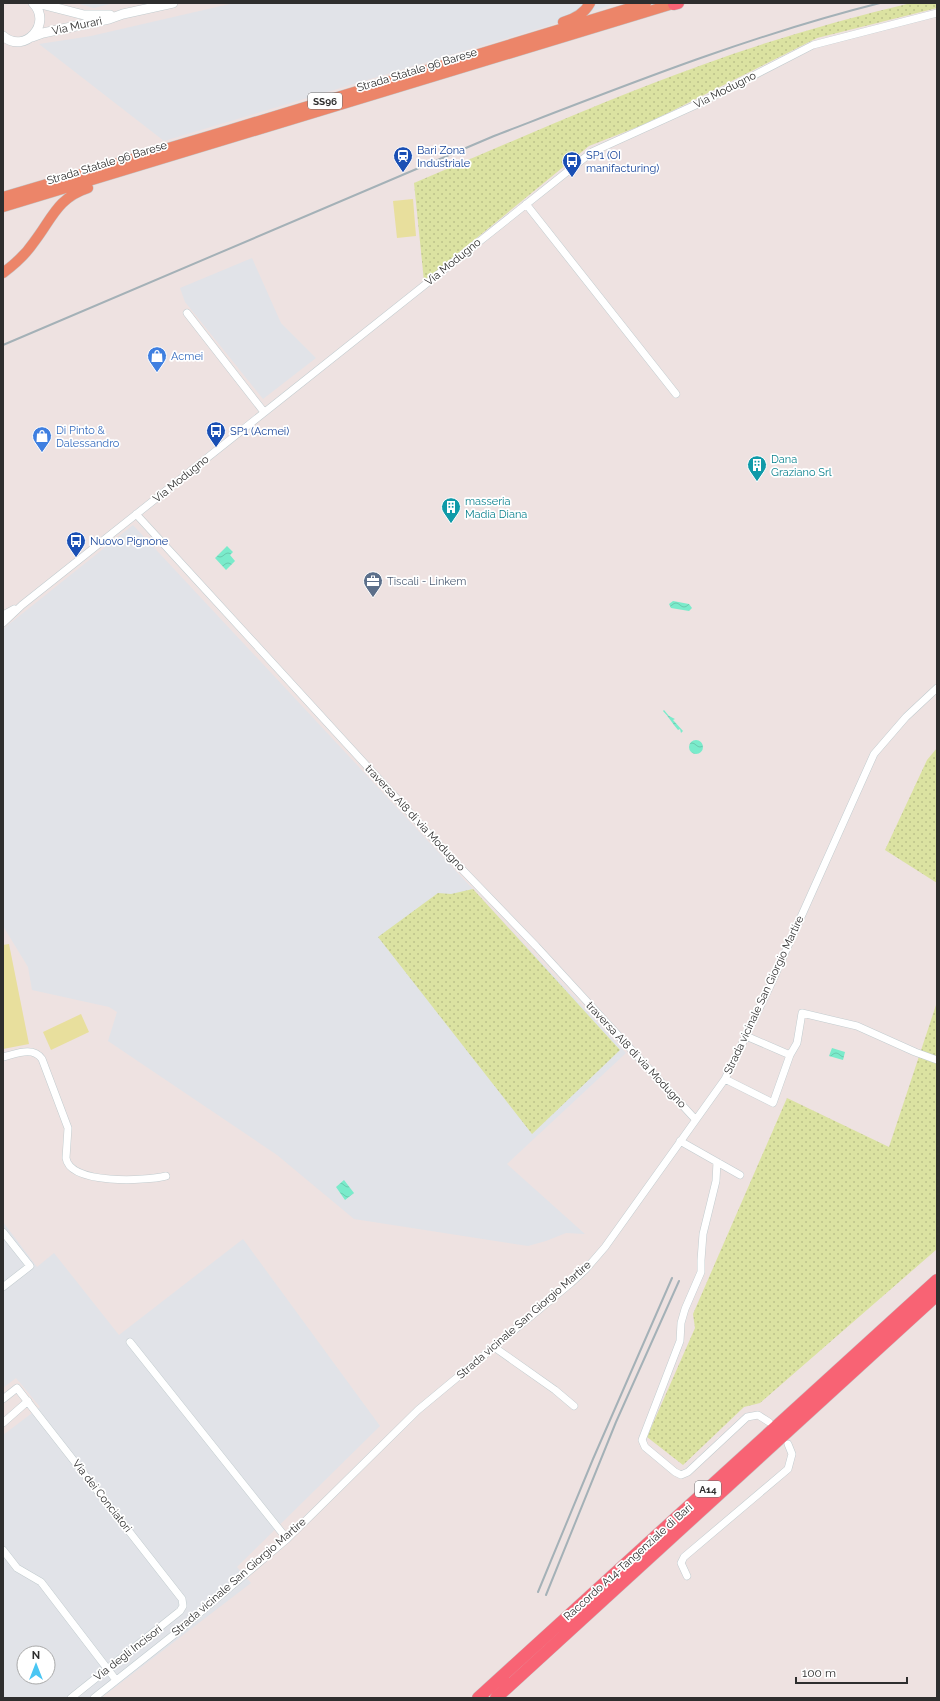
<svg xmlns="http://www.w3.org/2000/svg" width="940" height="1701" viewBox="0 0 940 1701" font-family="Raleway,sans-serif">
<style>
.industrial{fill:#e1e3e8;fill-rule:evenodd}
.grass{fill:url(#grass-dots)}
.pitch{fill:#e8df9d}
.water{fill:url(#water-waves)}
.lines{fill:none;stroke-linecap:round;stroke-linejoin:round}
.street-casing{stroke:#c2cccf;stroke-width:8}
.secondary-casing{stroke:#c2cccf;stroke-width:10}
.primary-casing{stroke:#c4c4c4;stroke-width:11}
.highway-casing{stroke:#c4c4c4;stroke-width:13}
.street{stroke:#fff;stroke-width:7}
.secondary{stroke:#fff;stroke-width:9}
.primary{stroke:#ec8569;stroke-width:10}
.highway{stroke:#f86374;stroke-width:12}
.rail{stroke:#a4b1b7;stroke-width:2}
.labels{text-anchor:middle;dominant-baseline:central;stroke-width:3.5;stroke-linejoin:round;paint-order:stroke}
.shield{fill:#fff;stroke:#6d6d6d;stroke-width:1}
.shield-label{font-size:10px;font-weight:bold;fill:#2e2e2e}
.street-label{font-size:11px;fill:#2e2e2e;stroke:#fff}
.transit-label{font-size:11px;fill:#164399;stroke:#fff;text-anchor:start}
.shop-label{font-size:11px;fill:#366cbe;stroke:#fff;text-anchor:start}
.culture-label{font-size:11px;fill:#0d838f;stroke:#fff;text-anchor:start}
.service-label{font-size:11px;fill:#4e5e75;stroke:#fff;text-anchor:start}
</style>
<defs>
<pattern id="grass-dots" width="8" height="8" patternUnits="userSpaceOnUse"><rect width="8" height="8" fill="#dbe2a1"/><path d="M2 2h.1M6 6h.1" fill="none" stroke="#bcc28b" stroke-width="1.8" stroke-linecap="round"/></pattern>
<pattern id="water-waves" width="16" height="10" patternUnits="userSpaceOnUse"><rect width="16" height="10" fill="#7aebcb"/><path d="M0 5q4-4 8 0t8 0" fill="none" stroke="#6acaaf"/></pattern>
</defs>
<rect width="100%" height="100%" fill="#eee2e1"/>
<path class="industrial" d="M76 3H114L94 8Z
M234 3H617L564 21 164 141 39 44 91 36Z
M252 258 281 323 316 358 263 399 185 302 180 288Z
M133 525 626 1053 507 1164 585 1234 566 1233 546 1241 528 1246 354 1219 277 1155 108 1041 117 1012 109 1007 32 990 28 967 3 926V629Z
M3 1222 37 1267 54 1253 119 1335 243 1239 380 1426 237 1567 251 1583 101 1698H3V1435L40 1407 16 1378 3 1388ZM24 1653H48V1677H24Z"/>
<path class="grass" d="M911 3H937V8L817 38 670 112 640 126 589 146 424 281 414 183C509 143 604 100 702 65 770 40 840 20 911 3Z
M937 748V883L885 850 927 760Z
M473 889 620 1050 532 1134 378 937 438 893 451 894Z
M937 1002V1249L760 1403 744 1407 683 1465 647 1437 695 1328 693 1314 787 1098 889 1147Z"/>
<path class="pitch" d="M413 199 416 236 397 238 393 201Z
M9 944 29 1044 3 1049V945Z
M81 1014 89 1032 51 1050 43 1032Z"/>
<path class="water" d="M227 546 233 552 230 555 235 561 226 570 215 558Z
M673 601 689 604 692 608 689 611 671 608 669 604Z
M664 710 669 716 675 719 673 720 683 731 681 733 680 729 678 730C672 723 669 717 663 711Z
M689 747a7 7 0 1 1 14 0a7 7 0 1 1-14 0Z
M832 1048 845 1052 843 1060 829 1056Z
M344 1180 354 1193 345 1200 336 1187Z"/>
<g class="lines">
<g class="street-casing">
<path id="street" d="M526 204 676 394
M187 313 264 412
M136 514 454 861 536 946 695 1119
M3 615 14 609
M3 623 22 605 592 152 700 103 813 45 937 13
M746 1036 790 1055
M3 1057C16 1054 33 1046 42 1059L68 1128 66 1158C70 1185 146 1181 166 1176
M725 1079 773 1103 790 1055 797 1043 802 1013 857 1026 915 1052 937 1060
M680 1141 740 1175
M717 1162 716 1181 703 1234 701 1260V1272L685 1309 681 1323 680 1341 642 1440 645 1447 675 1472 681 1475 688 1472 747 1417 758 1415 769 1422
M3 1232 30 1266 3 1287
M130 1342 287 1539
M494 1347 555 1390 574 1406
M3 1399 17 1388 182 1599 183 1606 180 1611 71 1698
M3 1423 28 1401
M3 1550 17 1568 41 1582 116 1680
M687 1576 681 1563 684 1557 788 1469 792 1454 788 1444
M94 1698 176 1633 287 1539 418 1410 571 1283 586 1269 605 1247 725 1079 770 986 874 754 906 717 937 688"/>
</g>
<g class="secondary-casing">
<path id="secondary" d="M37 3 84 15H110
M3 36C25 55 53 23 33 3
M32 37 43 33 109 19 123 14 173 3"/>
</g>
<g class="primary-casing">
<path id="primary" d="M563 22C575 19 584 14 590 3
M3 197 229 130 646 3
M3 207 676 3
M3 273C15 264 26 254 34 242 52 219 57 198 88 188"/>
</g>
<g class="highway-casing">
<path id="highway" d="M674 4 678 3
M478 1698 937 1280
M496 1698 937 1295"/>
</g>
<use href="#street" class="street"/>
<use href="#secondary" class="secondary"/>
<use href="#primary" class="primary"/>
<use href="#highway" class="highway"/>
<path class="rail" d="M3 345 494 136C621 87 748 36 880 3
M538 1592 593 1459 672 1278
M546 1595 616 1422 679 1281"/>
</g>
<defs>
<g id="station-pin" transform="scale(1)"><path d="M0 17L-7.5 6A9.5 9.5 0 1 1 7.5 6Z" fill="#1a4fb4" stroke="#fff"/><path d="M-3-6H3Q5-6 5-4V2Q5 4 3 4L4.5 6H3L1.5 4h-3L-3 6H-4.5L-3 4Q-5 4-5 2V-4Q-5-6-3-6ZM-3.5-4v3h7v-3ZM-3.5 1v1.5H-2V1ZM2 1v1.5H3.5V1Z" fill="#fff"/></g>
<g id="bus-pin" transform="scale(1)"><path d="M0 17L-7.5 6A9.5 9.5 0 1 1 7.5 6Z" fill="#1a4fb4" stroke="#fff"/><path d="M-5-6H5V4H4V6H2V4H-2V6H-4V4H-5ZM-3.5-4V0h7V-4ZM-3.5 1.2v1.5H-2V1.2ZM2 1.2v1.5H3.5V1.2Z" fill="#fff"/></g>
<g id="shop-pin" transform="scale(1)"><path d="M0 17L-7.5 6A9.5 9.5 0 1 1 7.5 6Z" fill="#3f7fe0" stroke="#fff"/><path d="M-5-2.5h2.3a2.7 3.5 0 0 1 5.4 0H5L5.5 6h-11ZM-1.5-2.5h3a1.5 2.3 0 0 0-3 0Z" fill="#fff"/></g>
<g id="building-pin" transform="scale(1)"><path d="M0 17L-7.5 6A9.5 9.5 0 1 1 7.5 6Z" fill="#0f9aa8" stroke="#fff"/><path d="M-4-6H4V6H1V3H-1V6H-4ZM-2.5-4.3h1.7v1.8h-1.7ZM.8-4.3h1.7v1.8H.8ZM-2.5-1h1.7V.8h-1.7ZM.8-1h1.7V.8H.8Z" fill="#fff"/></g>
<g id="office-pin" transform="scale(1)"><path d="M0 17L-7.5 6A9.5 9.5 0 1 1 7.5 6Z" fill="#5c6f8a" stroke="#fff"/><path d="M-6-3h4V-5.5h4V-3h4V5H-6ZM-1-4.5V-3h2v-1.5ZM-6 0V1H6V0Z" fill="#fff"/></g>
</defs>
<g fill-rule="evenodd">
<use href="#station-pin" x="403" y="156"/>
<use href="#bus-pin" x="572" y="161"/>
<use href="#shop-pin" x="157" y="356"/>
<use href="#bus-pin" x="216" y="431"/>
<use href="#shop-pin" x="42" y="436"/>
<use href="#building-pin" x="757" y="465"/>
<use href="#building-pin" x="451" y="507"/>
<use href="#bus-pin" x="76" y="541"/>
<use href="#office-pin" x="373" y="581"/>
</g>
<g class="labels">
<g class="shield">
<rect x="308" y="93" width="34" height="16" rx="3"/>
<rect x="695" y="1481" width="26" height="16" rx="3"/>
</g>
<g class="shield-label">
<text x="325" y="101">SS96</text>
<text x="708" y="1489">A14</text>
</g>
<g class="street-label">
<text transform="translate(77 26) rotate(-12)">Via Murari</text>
<text transform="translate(417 70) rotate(-17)">Strada Statale 96 Barese</text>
<text transform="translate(725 90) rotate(-27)">Via Modugno</text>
<text transform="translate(107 163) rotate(-17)">Strada Statale 96 Barese</text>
<text transform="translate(453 262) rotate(-39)">Via Modugno</text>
<text transform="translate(181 479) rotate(-39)">Via Modugno</text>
<text transform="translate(415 818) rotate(47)">traversa AI8 di via Modugno</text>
<text transform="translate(764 995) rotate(-65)">Strada vicinale San Giorgio Martire</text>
<text transform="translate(636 1055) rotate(47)">traversa AI8 di via Modugno</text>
<text transform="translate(524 1320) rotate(-41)">Strada vicinale San Giorgio Martire</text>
<text transform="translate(102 1496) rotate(52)">Via dei Conciatori</text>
<text transform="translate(628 1562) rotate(-42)">Raccordo A14-Tangenziale di Bari</text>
<text transform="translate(239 1577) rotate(-41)">Strada vicinale San Giorgio Martire</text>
<text transform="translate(128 1653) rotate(-38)">Via degli Incisori</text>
</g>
<g class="transit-label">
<text x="417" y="150">Bari Zona<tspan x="417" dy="13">Industriale</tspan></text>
<text x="586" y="155">SP1 (OI<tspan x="586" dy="13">manifacturing)</tspan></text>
<text x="230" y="431">SP1 (Acmei)</text>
<text x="90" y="541">Nuovo Pignone</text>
</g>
<g class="shop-label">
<text x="171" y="356">Acmei</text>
<text x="56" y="430">Di Pinto &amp;<tspan x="56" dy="13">Dalessandro</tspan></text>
</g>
<g class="culture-label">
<text x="771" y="459">Dana<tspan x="771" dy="13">Graziano Srl</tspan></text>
<text x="465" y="501">masseria<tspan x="465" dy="13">Madia Diana</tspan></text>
</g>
<g class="service-label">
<text x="387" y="581">Tiscali - Linkem</text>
</g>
</g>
<rect width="940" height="1701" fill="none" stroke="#2e2e2e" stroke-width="8"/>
<g transform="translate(36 1665)"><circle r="19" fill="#ffffff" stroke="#ababab"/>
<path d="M0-3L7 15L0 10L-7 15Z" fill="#4ac6f3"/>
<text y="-6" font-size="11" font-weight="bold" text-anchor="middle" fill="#2e2e2e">N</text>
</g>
<path d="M796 1677v6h111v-6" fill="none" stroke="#2e2e2e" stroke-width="2"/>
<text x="802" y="1677" font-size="12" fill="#2e2e2e" stroke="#ffffff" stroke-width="3" paint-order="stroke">100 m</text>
</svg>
